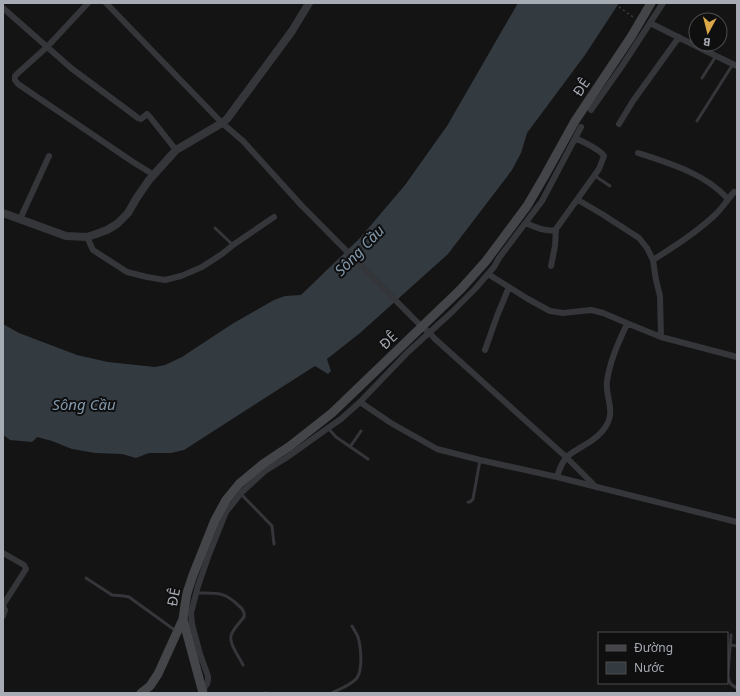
<svg xmlns="http://www.w3.org/2000/svg" width="740" height="696" viewBox="0 0 740 696" font-family="'Noto Sans',sans-serif">
<style>
.water{fill:#333a40}
.lines{fill:none;stroke-linecap:round;stroke-linejoin:round}
.path{stroke:#3b3d41;stroke-width:1.5;stroke-dasharray:2 3;stroke-linecap:butt}
.service{stroke:#35363a;stroke-width:3}
.minor{stroke:#35363a;stroke-width:6}
.tertiary{stroke:#35363a;stroke-width:8}
.secondary{stroke:#444549;stroke-width:9}
.labels{text-anchor:middle;dominant-baseline:central;stroke-width:4;stroke-linejoin:round;paint-order:stroke}
.street-label{font-size:14px;fill:#a7abb4;stroke:#0f0f10}
.water-label{font-size:15px;font-style:italic;fill:#8298ab;stroke:#0f0f10}
</style>
<rect width="100%" height="100%" fill="#141415"/>
<path class="water" d="M518 3H619L585 55 527 133 521 153 512 170 448 254 360 333 327 359 331 371 328 374 315 366 184 450 171 453H149L136 458 122 454 95 453 72 449 52 441 37 437 32 442 10 440 3 435V324L19 333 77 355 108 362 155 367 165 365 182 357 232 324 274 300 285 296 301 295 360 238 405 185 447 126Z"/>
<g class="lines">
<path class="path" d="M615 4 633 17"/>
<path class="service" d="M702 78 716 56
M697 121 714 94 733 64
M595 176 610 186
M215 228 233 245
M328 428 336 437 368 459
M350 447 361 431
M241 494 272 526 274 544
M468 502H470L473 499 480 460
M86 578 112 595 124 596 129 597 176 631
M196 593C216 593 224 591 239 606 243 609 245 612 244 617 240 622 235 627 232 633 227 642 239 656 243 665
M731 635 728 674C728 681 730 685 737 688
M730 645 737 646
M265 693H266
M332 693C340 689 351 685 357 678 363 669 361 647 358 637 357 634 354 630 352 626"/>
<path class="minor" d="M88 3 47 47 18 73 15 76V80L18 84 133 162 154 175
M106 3 222 123 243 141 302 206 422 327 430 333 434 338 566 457 596 487
M3 8 71 68 138 118 141 119 147 114 150 117 176 150
M650 23 716 56 737 66
M591 110 622 66 663 3
M619 124 633 101 679 37
M638 153C669 163 706 174 728 199
M578 200 602 214 639 238 647 248 653 260 656 280 660 296 661 337
M20 219 49 156
M526 223C534 227 546 232 556 230
M87 237 93 250 127 272 147 277 165 280 181 276 202 267 222 254 233 245 274 217
M653 260C675 246 697 232 716 214 723 207 728 199 734 192
M551 266 555 246 556 229 599 169 604 156C600 149 583 142 575 138
M488 274 528 299 550 311 563 313 591 310 603 313 629 324 661 337 737 357
M485 350 497 316 509 287
M360 402 391 423 437 449 480 460 557 477 737 522
M557 477C559 470 561 464 566 458 571 452 577 450 583 446 592 441 601 435 606 426 616 410 605 397 607 381 610 361 618 343 627 324
M3 553 24 565 26 569 3 605
M3 606 5 610 3 616
M202 691 207 684 208 680V676L200 654 192 624 191 613 198 586 208 557 226 512 242 492 265 471 286 458 328 428 341 419 360 402 408 352 452 312 475 289 494 267 499 258 542 201 581 127"/>
<path class="tertiary" d="M3 213 66 236 87 237 96 234 107 230 117 224 128 213 136 199 149 180 176 150 222 123 227 119 292 31 309 3"/>
<path class="secondary" d="M141 693 150 686 158 674 183 619
M203 693 183 619 185 605 187 593 193 575 215 520 226 500 239 484 263 464 290 446 332 413 461 289 486 261 527 206 544 177 575 121 631 37 651 3"/>
</g>
<g class="labels">
<g class="street-label">
<text transform="translate(581 87) rotate(-56)">ĐÊ</text>
<text transform="translate(388 340) rotate(-44)">ĐÊ</text>
<text transform="translate(173 597) rotate(-79)">ĐÊ</text>
</g>
<g class="water-label">
<text transform="translate(359 250) rotate(-46)">Sông Cầu</text>
<text x="84" y="404">Sông Cầu</text>
</g>
</g>
<rect width="740" height="696" fill="none" stroke="#a7abb4" stroke-width="8"/>
<rect x="598" y="632" width="130" height="52" fill="#0f0f10" stroke="#4c4d52"/>
<rect x="606" y="645" width="20" height="6" fill="#444549" stroke="#4c4d52"/>
<text x="634" y="652" font-size="12" fill="#a7abb4">Đường</text>
<rect x="606" y="662" width="20" height="12" fill="#333a40" stroke="#4c4d52"/>
<text x="634" y="672" font-size="12" fill="#a7abb4">Nước</text>
<g transform="translate(708 32) rotate(187)"><circle r="19" fill="#0f0f10" stroke="#4c4d52"/>
<path d="M0-3L7 15L0 10L-7 15Z" fill="#daa847"/>
<text y="-6" font-size="11" font-weight="bold" text-anchor="middle" fill="#a7abb4">B</text>
</g>
</svg>
